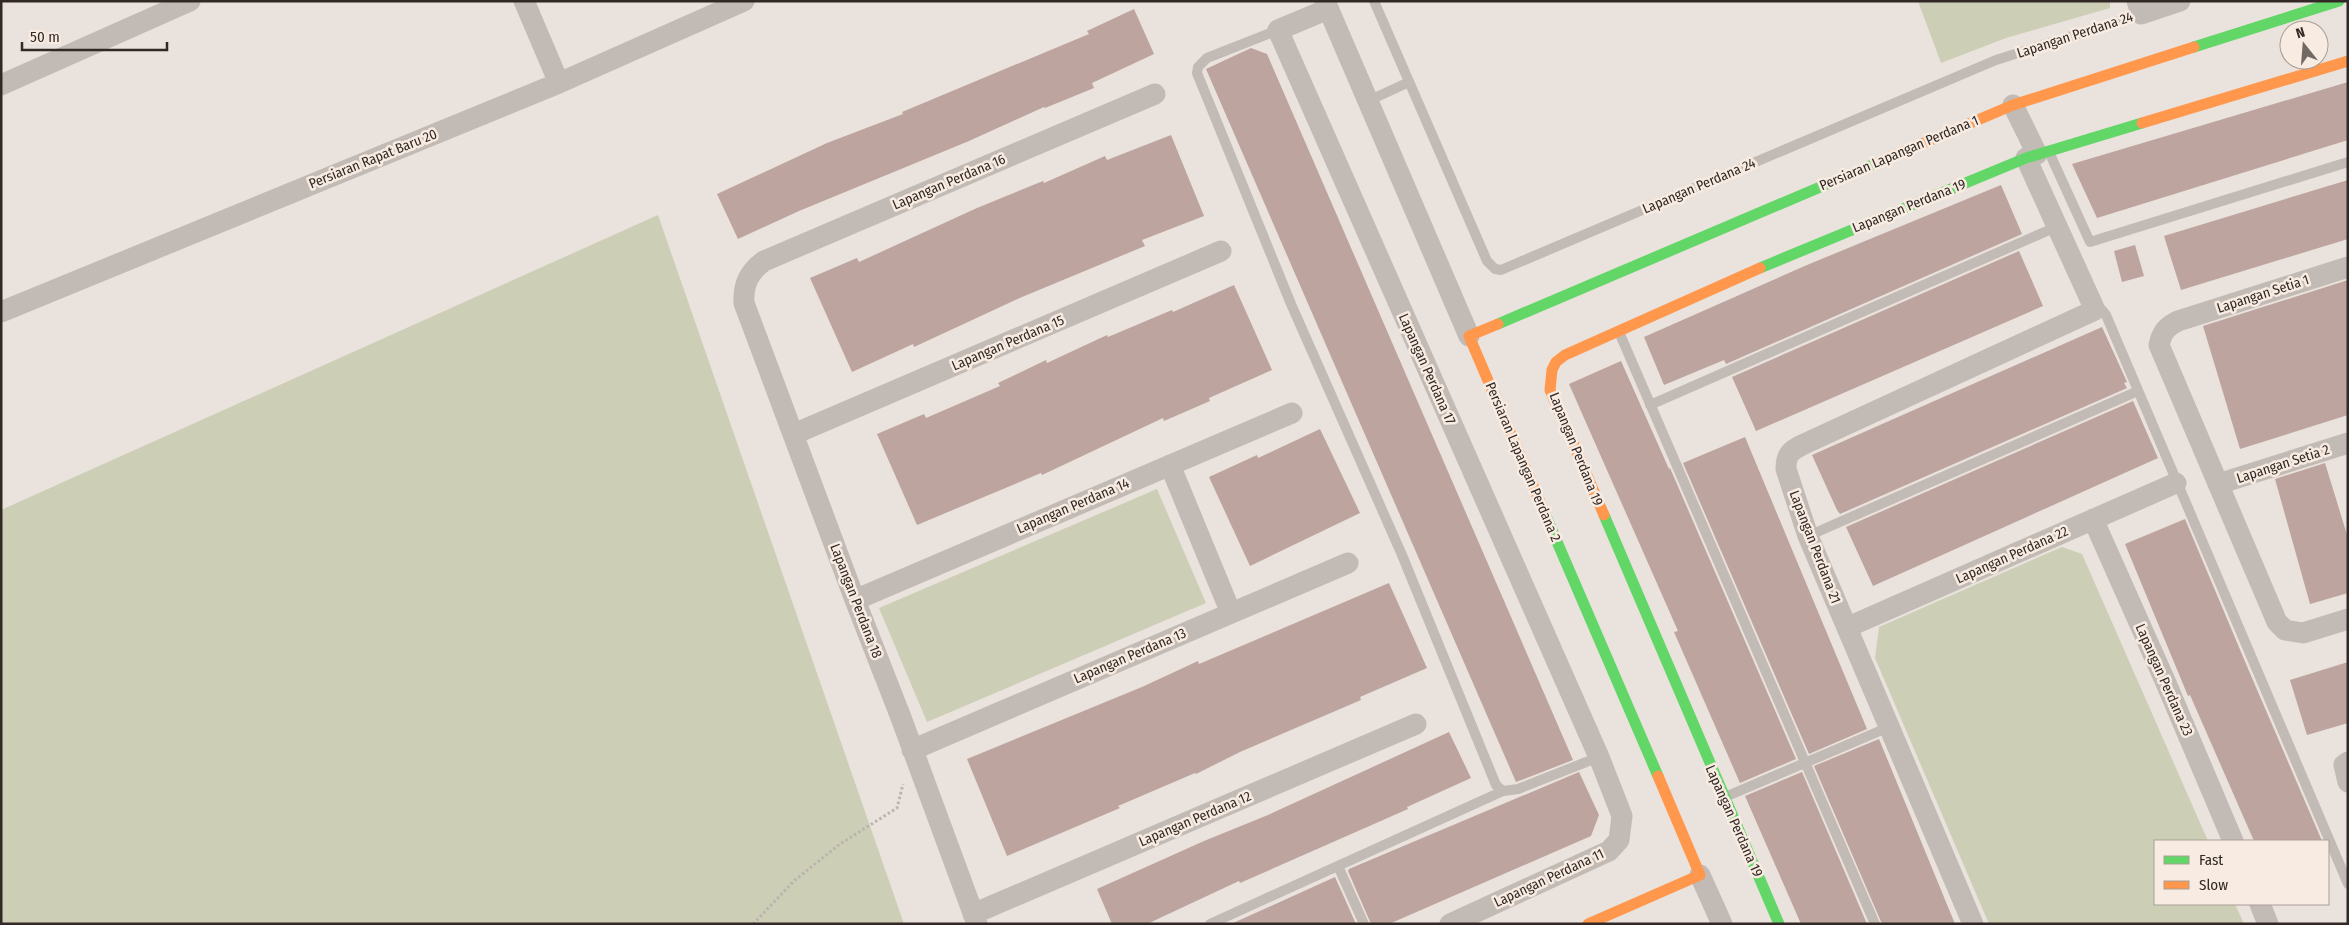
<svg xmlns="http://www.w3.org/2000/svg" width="2349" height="925" viewBox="0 0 2349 925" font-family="'Fira Sans Condensed',sans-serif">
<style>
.green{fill:#cdceb6}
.building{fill:#bda49e}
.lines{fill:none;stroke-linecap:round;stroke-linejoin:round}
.path{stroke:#bbb3ae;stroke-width:3;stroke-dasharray:2.5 2.5;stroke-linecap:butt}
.lane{stroke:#c2bab5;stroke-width:10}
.street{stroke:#c2bab5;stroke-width:21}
.fast{stroke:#63d668;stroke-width:11}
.slow{stroke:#ff974d;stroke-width:11}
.labels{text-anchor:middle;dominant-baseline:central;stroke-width:5;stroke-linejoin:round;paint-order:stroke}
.street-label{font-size:14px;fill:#322825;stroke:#f8ece2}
</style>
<rect width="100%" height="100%" fill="#eae2dc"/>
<path class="green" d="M1918 1H2110V8L2006 38 1941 63Z
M658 215 904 924H1V510Z
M1157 489 1206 603 927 722 879 608Z
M2062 547 2082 554 2208 841H2155V904H2235L2244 924H1989L1875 658 1879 627Z"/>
<path class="building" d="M1134 9 1154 54 1092 83 1094 88 1045 108 1044 107 969 141 799 211 738 239 717 194 827 143 903 114 902 112 1089 34 1087 31Z
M1251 48 1267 54 1573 760 1516 782 1206 69Z
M2348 82V140L2097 218 2072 164Z
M1171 135 1204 216 1142 240 1145 246 1022 297 914 347 913 344 852 372 810 278 857 258 859 262 977 208 1043 181 1044 183 1105 156 1107 160Z
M2348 180V239L2181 290 2164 236Z
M2001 185 2022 234 1726 364 1724 360 1664 385 1644 337 1807 265Z
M2135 245 2144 276 2122 282 2114 251Z
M2019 251 2043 306 1756 431 1732 377Z
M2348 280V415L2240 449 2203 326Z
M1234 285 1272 370 1209 398 1210 401 1164 421 1163 418 1042 475 1041 473 917 525 877 434 924 414 926 418 1000 386 998 383 1046 360 1047 363 1107 335 1108 337 1172 310 1173 312Z
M2102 327 2127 382 2124 383 2127 388 1840 514 1837 510 1812 455Z
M1621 361 1669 469 1670 468 1796 759 1740 783 1674 632 1678 631 1569 384Z
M2133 401 2158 458 1873 586 1846 527Z
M1320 429 1360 513 1250 566 1209 477 1257 455 1258 458Z
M1745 437 1867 729 1809 754 1683 463Z
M2325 463 2348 538V593L2310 604 2275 479Z
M2185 519 2249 671 2322 841H2254L2190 695 2188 696 2125 544Z
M1389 583 1427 668 1360 697 1361 700 1240 752 1196 774 1195 773 1118 806 1120 808 1007 856 967 759 1142 687 1198 661 1199 664Z
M2348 662V723L2307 735 2290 680Z
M1449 732 1471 778 1407 807 1408 809 1240 883 1239 881 1147 924H1112L1097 889 1204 841 1268 815Z
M1879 739 1955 924H1882L1814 766Z
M1579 772 1599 815 1591 836 1389 924H1371L1348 871 1349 869Z
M1802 772 1867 924H1801L1745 796Z
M1335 877 1356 924H1231Z"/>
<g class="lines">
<path class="path" d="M753 924 795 880 840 844 897 808 903 784"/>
<path class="lane" d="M1374 1 1487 261 1495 269 1501 270 1996 60 2141 14
M1278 30 1207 58 1198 67 1197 73 1291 304 1402 555 1496 785 1503 791 1518 789 1599 757
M1368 101 1409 82
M2049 152 2090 242 2348 162
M2095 310 2103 311 2106 315 2348 884
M1619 332 1875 924
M1650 405 2056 227
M1808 536 2138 391
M1725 797 1889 727
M1338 866 1364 924
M1210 924 1503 791"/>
<path class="street" d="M524 1 559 83
M1325 1 1469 336
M2137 1 2141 14 2180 1
M1328 9 1278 30 1599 757 1622 816 1619 840 1609 851 1450 924
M1 85 190 1
M2013 105 2037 154
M2348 267 2178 321C2166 327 2162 332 2159 345L2277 622 2285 630 2303 633 2348 619
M1 312 559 83 744 1
M794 434 1221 251
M1170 465 1231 613
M2218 484 2348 443
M2093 519 2166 683 2233 841
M855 600 1292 413
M1848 627 2176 483
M912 750 1348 563
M2348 762 2344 765 2348 782
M1700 875 1722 924
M2260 904 2268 924
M973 914 1416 724
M977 924 900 715 855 600 744 303C743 284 749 272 764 261L1155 94
M1973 924 1808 536 1786 469C1786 455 1790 451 1802 445L2095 310 2026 158"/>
<path class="fast" d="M2194 47 2339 1
M1760 268 2026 158 2142 123
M1498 324 1879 162
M1545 514 1658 776
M1604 515 1779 924"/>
<path class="slow" d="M2142 123 2348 61
M1879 162 2013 105 2194 47
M1498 324 1469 336 1545 514
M1604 515 1550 390 1552 370 1556 362 1565 355 1760 268
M1588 924 1700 875 1658 776"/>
</g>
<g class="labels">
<g class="street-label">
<text transform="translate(2075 35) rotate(-18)">Lapangan Perdana 24</text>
<text transform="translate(1899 153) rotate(-23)">Persiaran Lapangan Perdana 1</text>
<text transform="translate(373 159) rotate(-22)">Persiaran Rapat Baru 20</text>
<text transform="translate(949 182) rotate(-23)">Lapangan Perdana 16</text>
<text transform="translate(1699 186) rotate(-23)">Lapangan Perdana 24</text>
<text transform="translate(1909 206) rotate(-22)">Lapangan Perdana 19</text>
<text transform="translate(2263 294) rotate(-18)">Lapangan Setia 1</text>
<text transform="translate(1008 343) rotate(-23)">Lapangan Perdana 15</text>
<text transform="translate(1427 369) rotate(66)">Lapangan Perdana 17</text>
<text transform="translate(1576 449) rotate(68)">Lapangan Perdana 19</text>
<text transform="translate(1523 462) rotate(67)">Persiaran Lapangan Perdana 2</text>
<text transform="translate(2283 464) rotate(-18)">Lapangan Setia 2</text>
<text transform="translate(1073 506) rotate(-23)">Lapangan Perdana 14</text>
<text transform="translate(1815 547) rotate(69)">Lapangan Perdana 21</text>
<text transform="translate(2012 555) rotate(-24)">Lapangan Perdana 22</text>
<text transform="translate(856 601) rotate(69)">Lapangan Perdana 18</text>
<text transform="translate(1130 656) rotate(-23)">Lapangan Perdana 13</text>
<text transform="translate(2164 680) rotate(66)">Lapangan Perdana 23</text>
<text transform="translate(1195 819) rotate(-23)">Lapangan Perdana 12</text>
<text transform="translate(1734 821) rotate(66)">Lapangan Perdana 19</text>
<text transform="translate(1549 878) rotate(-25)">Lapangan Perdana 11</text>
</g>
</g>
<rect width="2349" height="925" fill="none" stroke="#322825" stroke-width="5"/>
<rect x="2154" y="840" width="175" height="65" fill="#f8ece2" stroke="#a99e96"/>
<rect x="2164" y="856" width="25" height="8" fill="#63d668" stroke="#a99e96"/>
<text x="2199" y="865" font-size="15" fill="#322825">Fast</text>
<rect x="2164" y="881" width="25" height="8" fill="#ff974d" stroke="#a99e96"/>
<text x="2199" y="890" font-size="15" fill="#322825">Slow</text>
<g transform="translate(2304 45) rotate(343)"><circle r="24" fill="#f8ece2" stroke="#a99e96"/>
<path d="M0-4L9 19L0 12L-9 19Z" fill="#726965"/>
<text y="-8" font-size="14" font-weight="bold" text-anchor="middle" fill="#322825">N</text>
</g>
<path d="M22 42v8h145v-8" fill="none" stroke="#322825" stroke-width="2.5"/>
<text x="30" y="42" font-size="15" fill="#322825" stroke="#f8ece2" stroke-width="4" paint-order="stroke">50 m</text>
</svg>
